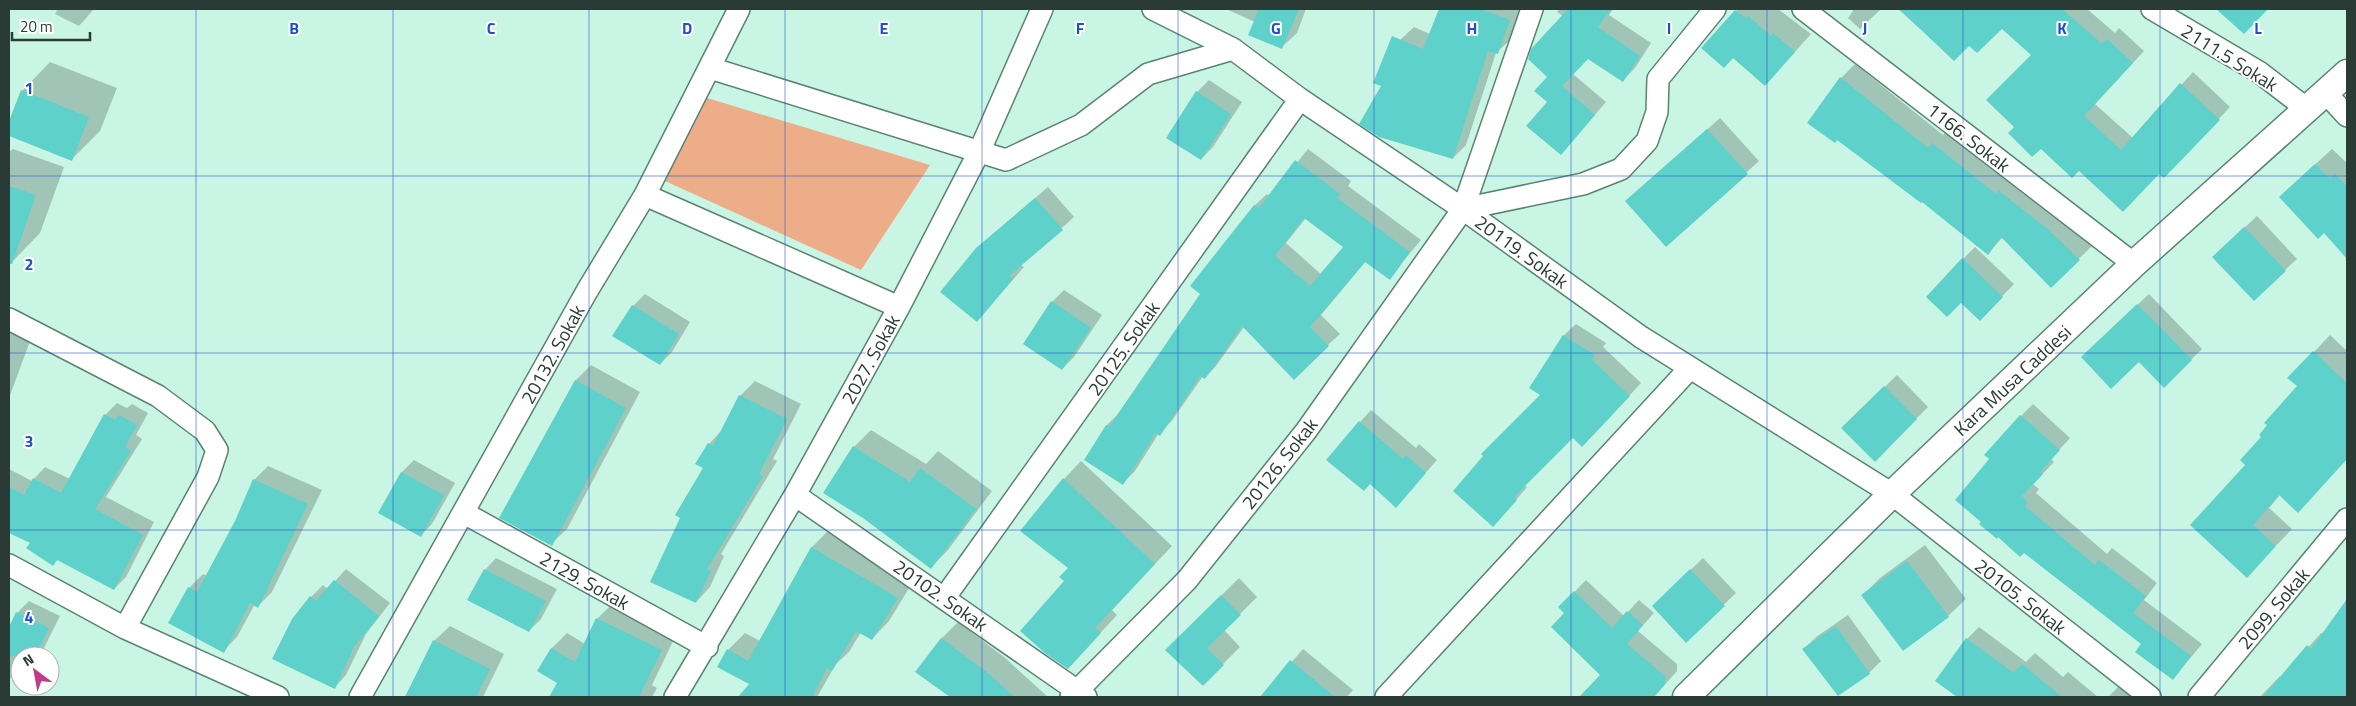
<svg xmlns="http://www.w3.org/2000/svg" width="2356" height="706" viewBox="0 0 2356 706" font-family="'Titillium Web',sans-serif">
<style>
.green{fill:#eead89}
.shadow{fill:#0003;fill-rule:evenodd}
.building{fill:#5ed1ca;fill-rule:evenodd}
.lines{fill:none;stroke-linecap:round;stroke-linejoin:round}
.minor-casing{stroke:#5b8374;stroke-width:24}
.tertiary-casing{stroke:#5b8374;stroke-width:29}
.minor{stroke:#fff;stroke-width:21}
.tertiary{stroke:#fff;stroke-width:26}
.grid{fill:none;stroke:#1d4ed8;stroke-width:1;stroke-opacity:0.55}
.labels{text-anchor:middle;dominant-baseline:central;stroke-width:4;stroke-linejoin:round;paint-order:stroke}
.street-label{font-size:19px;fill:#2a3b35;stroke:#fff}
.grid-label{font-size:16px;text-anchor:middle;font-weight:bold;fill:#1d4ed8;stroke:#fff;stroke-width:4;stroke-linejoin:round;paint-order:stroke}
</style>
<rect width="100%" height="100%" fill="#c9f6e4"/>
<path class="green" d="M707 98 930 165 861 270 665 181Z"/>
<path class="shadow" d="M58 9H94L79 26 55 14Z
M1226 9H1306L1297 33 1282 47 1255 22Z
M1440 9H1522L1510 40 1496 53 1466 145 1453 158 1383 85 1400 40 1414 27 1430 34Z
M1559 9H1613L1609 15 1651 43 1635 68 1623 80 1588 58 1573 74 1606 102 1572 141 1548 102 1549 77 1563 16 1557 12Z
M1738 9H1778L1811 34 1765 85 1733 57 1703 48Z
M1851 9H1881L1860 29 1848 18 1853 11Z
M1898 9H2087L2115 33 2119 28 2144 51 2095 104 2133 138 2193 72 2230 107 2176 165 2160 172 2079 169 2016 127 2033 55 2002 27 1969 44 1954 59Z
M50 62 117 88 100 131 72 159 9 135V124L22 91Z
M1855 64 1943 135 1947 130 2093 245 2051 286 2003 237 1988 253 1841 78Z
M1209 80 1242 102 1213 147 1201 159 1197 92Z
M1720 118 1759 161 1666 246 1639 190Z
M13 149 64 167 40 233 12 262 9 261V152Z
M1308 149 1351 181 1348 186 1421 240 1389 278 1366 261 1321 315 1340 334 1328 345 1244 327 1216 366 1205 378 1203 376 1171 422 1159 433 1135 471 1123 483 1106 426 1118 414 1202 293 1191 286 1255 205 1267 194 1270 196ZM1306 218 1345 247 1322 275 1286 243Z
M2332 149 2347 163V257L2324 232 2297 181Z
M1048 187 1074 217 1021 265 1024 267 977 321 990 237Z
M2257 216 2297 259 2285 270 2226 245Z
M1975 247 2014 284 1992 307 1963 259Z
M1064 290 1102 315 1074 357 1062 369 1052 302Z
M645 294 690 322 672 352 660 364 633 306Z
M2149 294 2202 349 2164 386 2139 360 2094 346Z
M1576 324 1606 343 1603 347 1641 383 1594 434 1573 437 1524 485 1527 487 1505 513 1542 395 1531 388 1564 335Z
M9 327 32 336 9 398Z
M2330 335 2347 351V459L2298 511 2280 495 2269 508 2292 529 2247 576V465L2263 436 2298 386 2314 352Z
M591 365 640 392 567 529 551 544 501 518 576 380Z
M1897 375 1928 407 1875 460 1843 428Z
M755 381 801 404 773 459 777 461 721 554 724 556 710 587 696 602 705 468 709 444 722 430 740 396Z
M117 403 127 408 132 404 148 413 136 435 142 439 106 497 154 522 126 577 114 589 58 559 53 564 31 543 9 531V469L32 481 45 467 70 479 105 415Z
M2033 404 2070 438 2051 459 2054 462 2033 484 2039 489 2036 493 2107 554 2112 548 2157 583 2144 600 2202 644 2173 679 2143 644 2024 552 1991 459 2021 416Z
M1371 410 1416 448 1419 444 1437 460 1396 506 1360 422Z
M871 430 926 464 938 451 992 491 948 550 931 567 854 447Z
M414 460 455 483 432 524 421 535 379 513 402 472Z
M1081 461 1172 546 1112 610 1117 615 1068 668 1066 581 1069 568 1022 531 1064 479Z
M268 466 322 490 272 592 258 606 255 604 237 637 223 651 189 588 203 574 207 576 236 521 254 480Z
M829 530 914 580 889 621 872 639 861 632 849 652 836 664 817 697H739L751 684 728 650 745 633 760 641 812 547Z
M1925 545 1966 599 1948 616 1903 649 1863 595 1880 578Z
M496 558 557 589 541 619 529 631 485 570Z
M1703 558 1736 593 1686 641 1653 606Z
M346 569 390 603 366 634 346 675 335 687 311 597 323 585 328 589Z
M1239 578 1257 597 1224 630 1240 647 1203 684 1166 650Z
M1586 580 1624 616 1639 600 1654 613 1638 631 1677 664V671L1654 697H1581L1602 675 1566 613 1560 607Z
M29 601 60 616 40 656H20V682L9 677V630L17 613Z
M2347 602V697H2260L2280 676 2281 678 2321 633 2323 634Z
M612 604 676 635 652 685 657 688 652 697H551L559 682 538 670 552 648 567 633 585 644 597 619Z
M1848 615 1881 661 1869 673 1838 695 1804 649 1816 637Z
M958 622 1004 657 1048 697H952L917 671 942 638Z
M450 626 504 654 483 697H405L434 641Z
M1979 627 2026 662 2035 653 2063 677 2068 672 2098 697H1959L1937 681 1967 639Z
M1303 649 1353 690 1347 697H1278L1268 689Z
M2123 682 2142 697H2108Z"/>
<path class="building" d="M1259 9H1299L1282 49 1248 35Z
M1439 9H1480L1510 20 1498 54 1488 51 1453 159 1379 137 1359 124 1381 86 1373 83 1392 36 1423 49Z
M1568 9H1611L1598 27 1640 56 1623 82 1588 59 1562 86 1595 115 1561 155 1526 126 1547 102 1534 91 1547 77 1528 59 1531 49Z
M1899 9H2062L2102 44 2107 39 2133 63 2084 116 2121 150 2180 83 2220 120 2164 178 2159 174 2123 212 2079 171 2072 178 2041 149 2032 157 2008 133 2014 127 1986 100 2031 55 2002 29 1977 53 1969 46 1954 61Z
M2216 9H2268L2244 34Z
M1735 10 1746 18 1748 16 1771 36 1773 33 1795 52 1765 86 1733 58 1724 68 1701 48Z
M1840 77 1928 148 1932 143 1996 194 1998 190 2050 231 2080 260 2051 288 2001 237 1988 255 1922 202 1921 203 1837 140 1835 143 1807 123Z
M21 90 89 117 72 161 9 136V121Z
M1196 91 1231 114 1201 160 1166 138Z
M1707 129 1748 174 1666 247 1625 201Z
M1295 160 1340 194 1337 198 1410 252 1390 280 1365 262 1310 327 1329 346 1294 380 1242 326 1205 379 1200 376 1160 436 1156 433 1123 485 1084 460 1106 425 1109 427 1200 294 1190 286 1254 205 1259 208ZM1304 218 1343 247 1310 286 1275 256Z
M2315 164 2330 179 2335 174 2347 187V259L2324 233 2318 239 2279 197Z
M9 186 36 195 12 264H9Z
M1035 198 1063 230 1009 276 1013 279 977 322 940 292 976 248Z
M2244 227 2286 271 2254 301 2212 257Z
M1962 258 2003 297 1980 321 1961 303 1947 317 1926 297Z
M1051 301 1091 328 1062 370 1023 344Z
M2137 304 2192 360 2164 388 2139 362 2111 389 2081 357Z
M632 305 679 334 660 365 612 336Z
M1563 335 1595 355 1592 360 1630 396 1582 447 1573 438 1514 497 1517 500 1493 527 1453 491 1483 456 1481 454 1540 395 1529 388Z
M2313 351 2347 383V459L2298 513 2279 495 2253 525 2276 546 2247 578 2190 525 2245 465 2240 460 2261 437 2259 435 2267 425 2264 423 2297 386 2287 378Z
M575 380 626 408 552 546 499 518Z
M1884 386 1917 419 1875 462 1841 428Z
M739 395 787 419 759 474 763 476 707 569 711 571 696 603 650 582 680 518 675 515 703 468 695 464 708 443 713 446Z
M104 414 115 420 119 415 137 425 125 447 131 451 95 509 143 535 114 590 57 560 53 566 26 548 30 543 9 533V487L24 495 33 478 61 493Z
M2020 415 2060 450 2040 472 2043 474 2022 496 2028 502 2025 506 2095 565 2099 560 2146 596 2133 613 2191 656 2173 680 2135 652 2141 644 2024 553 2020 557 1998 537 1997 539 1979 524 1981 522 1955 500 1989 459 1984 455Z
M1359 421 1403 459 1406 455 1426 473 1396 508 1370 484 1364 491 1326 460Z
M853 446 910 482 920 468 976 509 931 569 863 518 823 493Z
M401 472 444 495 421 537 378 513Z
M1063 478 1155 564 1095 628 1101 633 1068 669 1046 654 1020 631 1064 581 1059 577 1068 568 1020 531Z
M253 479 308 504 258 608 250 603 224 653 168 623 188 587 197 592 235 521Z
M811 547 898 598 872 640 856 631 832 671 827 668 812 697H738L749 684 717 667 727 649 748 661Z
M1907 561 1949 617 1903 651 1861 595Z
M484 569 546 601 529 632 467 600Z
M1690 569 1725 606 1686 643 1652 606Z
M334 580 379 616 354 647 335 689 272 659 292 619 310 596 316 601Z
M1574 591 1612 628 1627 611 1643 625 1627 644 1665 676V684L1654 697H1579L1600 675 1551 627 1564 613 1558 607Z
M1221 595 1241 615 1207 648 1224 665 1203 686 1165 650Z
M2347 599V697H2263L2307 645 2311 649Z
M16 612 49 628 35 656H9V627Z
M596 618 662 650 639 697H549L557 683 537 671 551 648 575 662Z
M1836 626 1870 674 1838 696 1802 649Z
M941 638 988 673 1014 697H950L915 672Z
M1966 638 2014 673 2022 664 2062 697H1957L1935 681Z
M433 640 490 669 476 697H405Z
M1290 660 1335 697H1260Z"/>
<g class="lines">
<g class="minor-casing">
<path id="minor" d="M1153 9 1233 49 1300 99 1463 209 1641 337 1892 494 2150 697
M1803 9 2134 264
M2152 9 2259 72 2307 109
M710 68 1006 160 1081 125 1148 74 1233 49
M2325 92 2347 116
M645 195 899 307
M1463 209 1583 184 1621 169 1647 141 1657 112 1658 79 1715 9
M9 319 158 396 205 431 217 450 208 477 125 628
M795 495 1086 697
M464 513 707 647
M9 565 125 628 278 697
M945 597 1300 99
M360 697 587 291 645 195 739 9
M675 697 795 495 899 307 980 150 1042 9
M1071 697 1187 580 1306 431 1463 209 1532 9
M1386 697 1690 368
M2199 697 2347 519"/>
</g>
<g class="tertiary-casing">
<path id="tertiary" d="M1686 697 1892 494 2134 264 2347 73"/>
</g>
<use href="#minor" class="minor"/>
<use href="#tertiary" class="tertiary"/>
</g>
<path class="grid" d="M196 9V697M393 9V697M589 9V697M785 9V697M982 9V697M1178 9V697M1374 9V697M1571 9V697M1767 9V697M1963 9V697M2160 9V697M9 176H2347M9 353H2347M9 530H2347"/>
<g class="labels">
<g class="street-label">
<text transform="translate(2230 57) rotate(32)">2111.5 Sokak</text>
<text transform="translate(1969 137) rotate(38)">1166. Sokak</text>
<text transform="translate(1522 251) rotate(36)">20119. Sokak</text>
<text transform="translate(1123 348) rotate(-55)">20125. Sokak</text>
<text transform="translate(552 354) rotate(-61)">20132. Sokak</text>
<text transform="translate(870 359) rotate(-61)">2027. Sokak</text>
<text transform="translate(2012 380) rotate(-43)">Kara Musa Caddesi</text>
<text transform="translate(1279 463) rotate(-52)">20126. Sokak</text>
<text transform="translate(585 580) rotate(29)">2129. Sokak</text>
<text transform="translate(941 595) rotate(35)">20102. Sokak</text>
<text transform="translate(2021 596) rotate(38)">20105. Sokak</text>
<text transform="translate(2273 608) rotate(-50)">2099. Sokak</text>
</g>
</g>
<g class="grid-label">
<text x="294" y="34">B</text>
<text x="491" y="34">C</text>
<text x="687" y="34">D</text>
<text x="884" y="34">E</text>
<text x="1080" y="34">F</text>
<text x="1276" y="34">G</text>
<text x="1472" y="34">H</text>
<text x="1669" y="34">I</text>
<text x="1865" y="34">J</text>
<text x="2062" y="34">K</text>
<text x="2258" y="34">L</text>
<text x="29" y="94">1</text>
<text x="29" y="270">2</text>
<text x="29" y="447">3</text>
<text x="29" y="623">4</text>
</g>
<rect width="2356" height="706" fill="none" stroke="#2a3b35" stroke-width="20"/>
<g transform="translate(35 671) rotate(328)"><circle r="24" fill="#ffffff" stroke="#aab1ae"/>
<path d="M0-4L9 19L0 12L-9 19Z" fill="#be3d86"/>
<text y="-8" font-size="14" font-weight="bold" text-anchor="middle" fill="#2a3b35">N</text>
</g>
<path d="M12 32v8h78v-8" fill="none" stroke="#2a3b35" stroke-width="2.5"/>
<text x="20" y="32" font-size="15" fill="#2a3b35" stroke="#ffffff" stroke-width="4" paint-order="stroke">20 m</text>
</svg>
